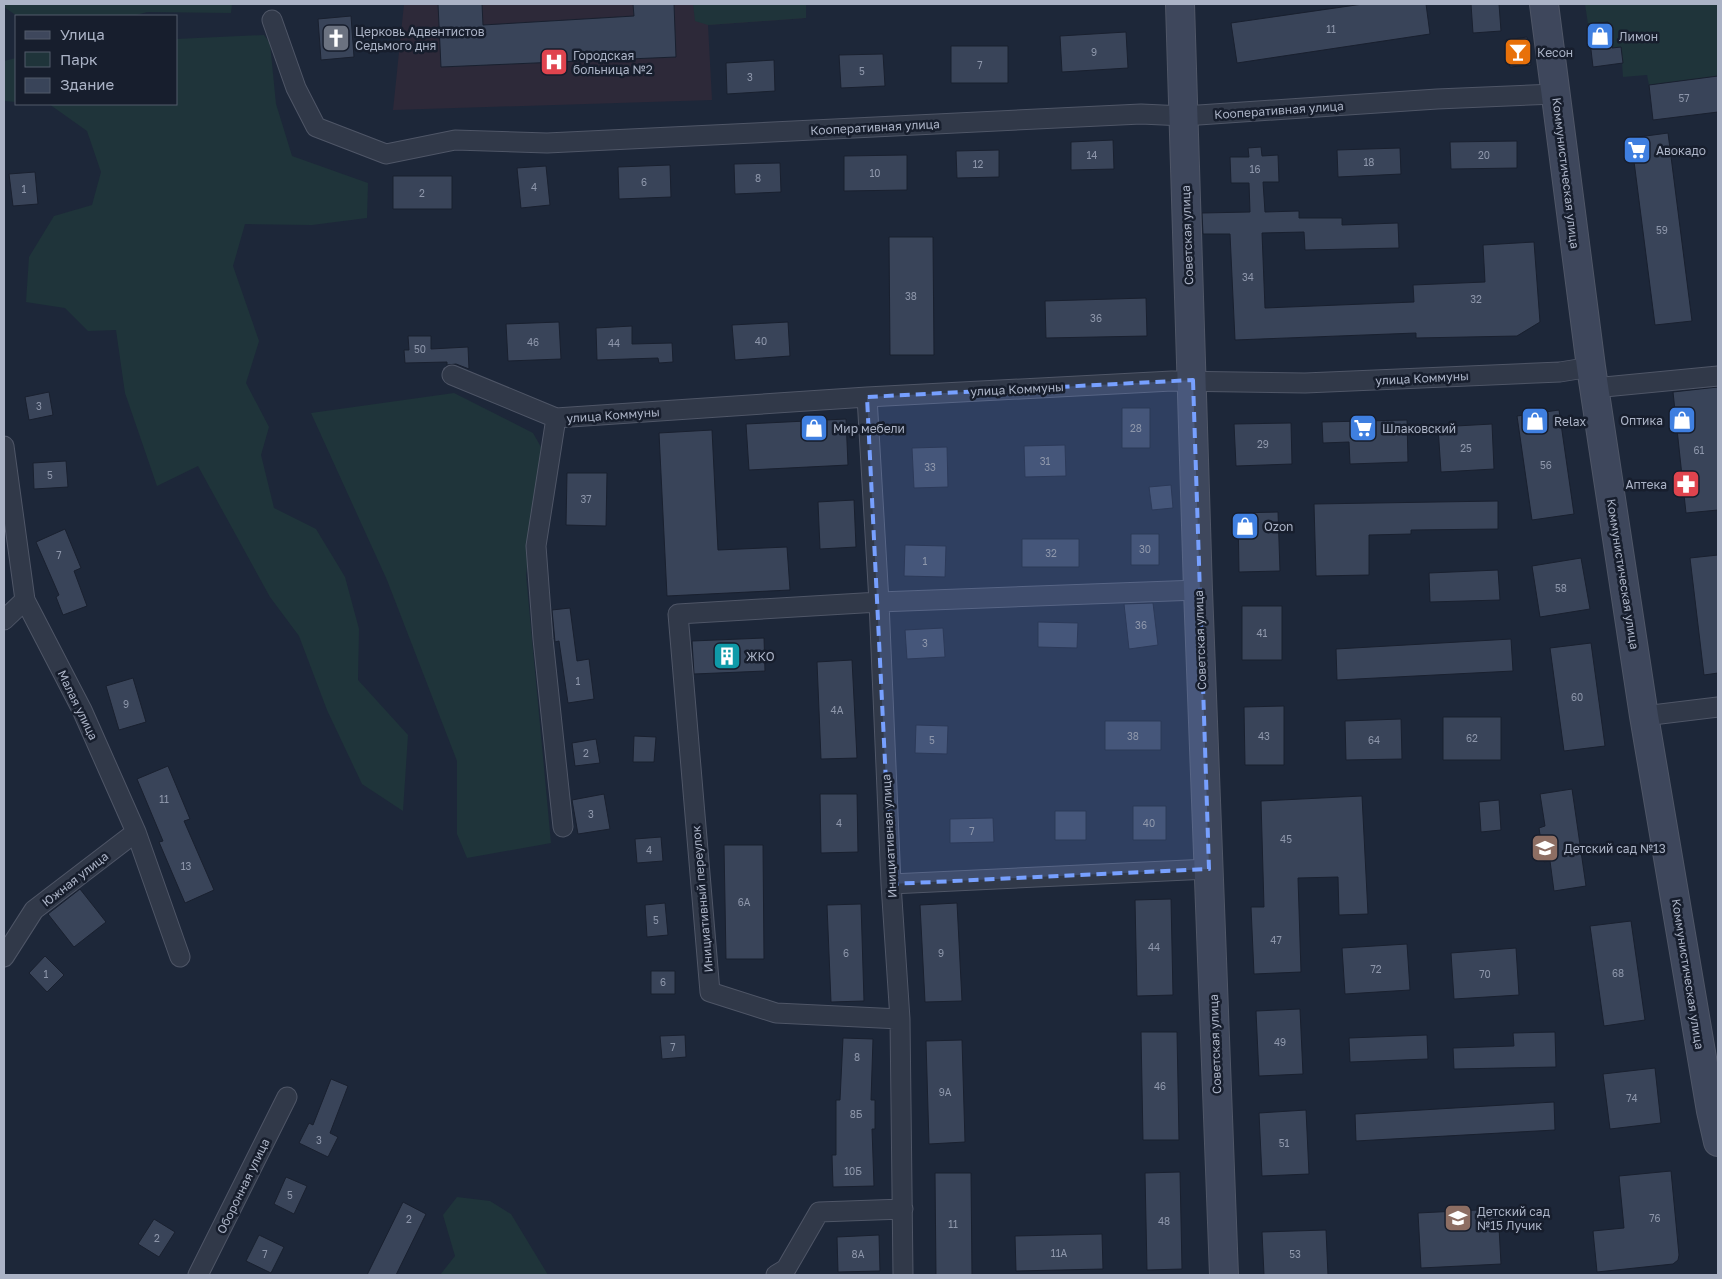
<svg xmlns="http://www.w3.org/2000/svg" width="1722" height="1279" viewBox="0 0 1722 1279" font-family="'Golos Text',sans-serif">
<style>
.medical{fill:#2d2939}
.green{fill:#1f343a}
.building{fill:#394459;stroke:#19202f}
.lines{fill:none;stroke-linecap:round;stroke-linejoin:round}
.street-casing{stroke:#4f5667;stroke-width:21}
.secondary-casing{stroke:#4f5667;stroke-width:30}
.street{stroke:#313949;stroke-width:19}
.secondary{stroke:#3e475c;stroke-width:28}
.marked{fill:#77a0ff;fill-opacity:0.2;stroke:#77a0ff;stroke-width:4;stroke-dasharray:10 6;stroke-linejoin:round}
.labels{text-anchor:middle;dominant-baseline:central;stroke-width:5;stroke-linejoin:round;paint-order:stroke}
.number-label{font-size:10px;fill:#8e97ab}
.poi-label{font-size:12px;fill:#abb3c6;stroke:#171e2d;text-anchor:start}
.street-label{font-size:12px;fill:#abb3c6;stroke:#171e2d}
</style>
<rect width="100%" height="100%" fill="#1d2739"/>
<path class="medical" d="M404 4H806V18L708 25 712 100 393 110Z"/>
<path class="green" d="M4 4H232L231 13 147 12 133 16H17L4 7Z
M693 4H806V18L708 25 695 21Z
M1585 4H1718V76L1649 85 1647 75 1623 77 1621 48H1612L1608 22 1588 24Z
M264 35 270 43 276 104 292 156 368 183 367 218 312 225 245 224 233 266 259 341 246 383 269 427 261 455 274 508 316 529 345 577 359 629 358 680 408 735 403 811 362 784 327 710 299 636 270 597 198 466 157 486 125 393 116 330 88 331 65 308 26 302 29 257 54 216 92 205 101 172 87 131 49 104H41H176V39Z
M16 58V102L4 101V61Z
M454 393 533 433 541 447 526 575 551 843 467 858 457 834V761L387 580 311 413Z
M457 1197 490 1201 511 1214 548 1275H440L455 1256 443 1215Z"/>
<path class="building" d="M438 4H482L483 25 634 16 633 4H674L676 57 441 67Z
M1363 4H1426L1430 34 1237 63 1231 23Z
M1471 4H1499L1501 31 1473 33Z
M351 16 354 57 321 60 318 19Z
M1608 22 1612 48 1621 47 1623 63 1593 67 1588 24Z
M1126 32 1128 68 1062 72 1060 36Z
M1527 37 1531 65 1510 67 1506 40Z
M951 46H1008V83H951Z
M883 54 885 86 841 88 839 55Z
M774 60 775 91 727 94 726 63Z
M1718 76V112L1653 120 1649 85Z
M1668 133 1692 321 1655 325 1631 138Z
M1113 140 1114 169 1071 170V142Z
M1517 141V168L1451 169 1450 142Z
M1261 147 1262 156 1278 155 1279 182H1263L1265 212 1299 211V218H1342V225L1398 223 1399 248 1305 250 1304 232 1262 233 1265 308 1414 302 1413 285 1485 282 1483 245 1534 242 1540 322 1517 336 1416 338V333L1235 340 1230 234H1203L1202 213 1250 212 1249 183H1231L1230 157H1249L1248 148Z
M1400 148 1401 174 1338 177 1337 150Z
M999 150V177L957 178 956 151Z
M907 155V190L844 191V156Z
M780 163 781 192 735 194 734 164Z
M670 165 671 197 619 199 618 167Z
M546 166 550 205 521 208 517 168Z
M35 172 38 204 13 206 9 174Z
M393 176H452V209H393Z
M889 237H933L934 355H890Z
M1146 298 1147 336 1046 338 1045 301Z
M559 322 561 359 508 361 506 324Z
M788 322 790 356 735 360 732 325Z
M632 326V344L672 343 673 362 659 363 658 358 597 360 596 328Z
M408 336H431V349L468 347 469 369 456 364 447 365V362L405 363 404 350H409Z
M1718 387V510L1686 513 1673 392Z
M49 392 53 415 29 420 25 397Z
M1122 408H1150V448H1122Z
M1559 410 1574 514 1532 520 1517 416Z
M846 419 848 465 749 470 746 424Z
M1407 420 1408 462 1350 464 1349 442 1323 443 1322 422Z
M1291 423 1292 464 1236 466 1234 424Z
M1492 424 1494 469 1441 472 1438 427Z
M712 430 718 550 787 547 790 590 667 596 659 433Z
M1065 445 1066 476 1025 477 1024 446Z
M947 447 948 487 914 488 912 448Z
M66 461 68 487 34 489 33 463Z
M567 473H607L606 526 566 525Z
M1171 485 1173 508 1152 510 1149 487Z
M854 500 856 547 820 549 818 502Z
M1498 501V529L1411 530V534L1369 535V575L1316 576 1314 504Z
M1278 512 1280 571 1239 572 1238 513Z
M65 529 81 568 74 571 87 606 63 615 56 597 59 595 36 542Z
M1131 534H1159V565H1131Z
M1022 539H1079V567H1022Z
M905 545 946 546 945 577 904 576Z
M1718 555V673L1704 675 1690 558Z
M1581 558 1590 609 1540 617 1532 566Z
M1498 570 1500 600 1430 602 1429 573Z
M1153 603 1158 645 1129 649 1124 604Z
M1242 606H1282V660H1242Z
M570 608 577 661 589 659 594 699 568 703 559 641 555 642 552 610Z
M1038 622 1078 623 1077 648 1038 647Z
M943 628 945 657 907 659 905 630Z
M764 638 765 671 694 674 692 641Z
M1511 639 1513 671 1337 680 1336 649Z
M1591 643 1605 746 1564 751 1550 648Z
M852 660 857 758 821 759 817 662Z
M133 678 146 722 119 730 106 686Z
M1284 706V765H1245L1244 707Z
M1443 717H1501V760H1443Z
M1401 719 1402 759 1346 760 1345 721Z
M1105 721H1161V750H1105Z
M916 725 948 726 947 754 915 753Z
M634 736 656 737 654 762H633Z
M596 739 600 763 575 766 572 743Z
M168 766 190 819 184 821 214 890 185 903 159 842 163 841 137 779Z
M1572 789 1586 886 1554 891 1550 861 1544 862 1539 828 1545 826 1540 794Z
M604 794 610 829 578 834 572 800Z
M820 794H857L858 852 821 853Z
M1362 796 1368 914 1339 915 1338 877 1298 878 1301 972 1254 974 1251 907H1264L1261 801Z
M1499 800 1501 830 1481 832 1479 802Z
M1133 806H1166V840H1133Z
M1055 811H1086V840H1055Z
M993 818 994 842 950 843V819Z
M661 837 663 861 637 863 635 839Z
M724 845H763L764 959H726Z
M80 889 106 922 74 947 48 914Z
M1171 899 1173 995 1137 996 1135 900Z
M665 903 668 935 647 937 645 905Z
M957 903 962 1001 925 1002 920 905Z
M861 904 864 1001 831 1002 827 905Z
M1631 921 1645 1020 1604 1026 1590 926Z
M1407 944 1410 990 1345 994 1342 948Z
M1516 948 1519 995 1454 999 1451 953Z
M45 956 64 975 47 992 29 973Z
M651 971H675V994H651Z
M1300 1009 1303 1074 1259 1076 1256 1011Z
M1141 1032H1177L1179 1140H1143Z
M1555 1032 1556 1067 1454 1069 1453 1048 1514 1046 1513 1033Z
M685 1035 686 1057 662 1059 660 1036Z
M1427 1035 1428 1059 1350 1062 1349 1038Z
M843 1038 873 1039 871 1100H875V1129H872L874 1186 833 1187 832 1155H836V1100H840Z
M962 1040 965 1142 929 1144 926 1041Z
M1655 1068 1661 1123 1610 1129 1603 1074Z
M331 1079 348 1086 330 1133 338 1137 328 1157 299 1143 309 1123 313 1125Z
M1554 1102 1555 1130 1356 1141 1355 1114Z
M1306 1110 1309 1174 1262 1176 1259 1113Z
M1671 1171 1679 1255 1678 1260 1673 1264 1597 1272 1593 1231 1624 1228 1619 1176Z
M1180 1172 1182 1269 1147 1270 1145 1173Z
M935 1173H971L972 1275H936Z
M286 1177 307 1186 294 1214 274 1204Z
M403 1202 426 1214 396 1275H367Z
M1498 1209 1501 1264 1421 1268 1418 1213Z
M154 1219 175 1232 159 1257 138 1244Z
M1326 1230 1328 1275H1264L1262 1232Z
M1102 1234 1103 1269 1016 1271 1015 1236Z
M259 1235 284 1247 271 1273 246 1261Z
M879 1235 880 1271 838 1272 837 1237Z"/>
<g class="lines">
<g class="street-casing">
<path id="street" d="M272 20 296 88 316 127 386 154 455 140 547 143 1141 114 1184 116 1437 99 1555 94
M452 375 556 418 867 397 1172 381 1305 383 1560 372 1591 367
M1594 388 1718 376
M867 397 879 602 891 884 900 1019 903 1275
M556 418 536 546 543 639 563 827
M4 446 25 600 82 710 136 832 180 957
M4 620 25 600
M1644 716 1718 707
M891 884 1209 869
M4 957 34 910 136 832
M900 1019 776 1013 710 992 678 614 879 602 1198 590
M198 1275 287 1097
M776 1275 786 1269 819 1212 903 1209"/>
</g>
<g class="secondary-casing">
<path id="secondary" d="M1180 4 1198 590 1224 1275
M1544 4 1591 367 1644 716 1711 1111 1718 1142"/>
</g>
<use href="#street" class="street"/>
<use href="#secondary" class="secondary"/>
</g>
<path class="marked" d="M1193 380 1209 869 891 884 867 397Z"/>
<defs>
<g id="shop-square" transform="scale(1.4375)"><rect x="-9" y="-9" width="18" height="18" rx="4" fill="#3f7fe0" stroke="#171e2d"/><path d="M-5-2.5h2.3a2.7 3.5 0 0 1 5.4 0H5L5.5 6h-11ZM-1.5-2.5h3a1.5 2.3 0 0 0-3 0Z" fill="#fff"/></g>
<g id="church-square" transform="scale(1.4375)"><rect x="-9" y="-9" width="18" height="18" rx="4" fill="#6b7280" stroke="#171e2d"/><path d="M-1.2-6h2.4v3.5h3.3v2.4h-3.3V6h-2.4V-.1h-3.3v-2.4h3.3Z" fill="#fff"/></g>
<g id="bar-square" transform="scale(1.4375)"><rect x="-9" y="-9" width="18" height="18" rx="4" fill="#e8710a" stroke="#171e2d"/><path d="M-6-5H6L.8 .8V4.5H3.5V6h-7V4.5H-.8V.8Z" fill="#fff"/></g>
<g id="hospital-square" transform="scale(1.4375)"><rect x="-9" y="-9" width="18" height="18" rx="4" fill="#e0444e" stroke="#171e2d"/><path d="M-5-5h3v3.5h4V-5h3V5h-3V1.5h-4V5h-3Z" fill="#fff"/></g>
<g id="supermarket-square" transform="scale(1.4375)"><rect x="-9" y="-9" width="18" height="18" rx="4" fill="#3f7fe0" stroke="#171e2d"/><path d="M-6-5.5h2.5l.6 2H6L4.5 2H-2.5L-4.4-4H-6ZM-1.5 3.2a1.3 1.3 0 1 0 .1 0ZM3 3.2a1.3 1.3 0 1 0 .1 0Z" fill="#fff"/></g>
<g id="pharmacy-square" transform="scale(1.4375)"><rect x="-9" y="-9" width="18" height="18" rx="4" fill="#e0444e" stroke="#171e2d"/><path d="M-2-6h4v4h4v4h-4v4h-4v-4h-4v-4h4Z" fill="#fff"/></g>
<g id="building-square" transform="scale(1.4375)"><rect x="-9" y="-9" width="18" height="18" rx="4" fill="#0f9aa8" stroke="#171e2d"/><path d="M-4-6H4V6H1V3H-1V6H-4ZM-2.5-4.3h1.7v1.8h-1.7ZM.8-4.3h1.7v1.8H.8ZM-2.5-1h1.7V.8h-1.7ZM.8-1h1.7V.8H.8Z" fill="#fff"/></g>
<g id="school-square" transform="scale(1.4375)"><rect x="-9" y="-9" width="18" height="18" rx="4" fill="#8d6e63" stroke="#171e2d"/><path d="M0-5L7-2L0 1L-7-2ZM-4 1L0 2.5L4 1V4Q0 6-4 4Z" fill="#fff"/></g>
</defs>
<g fill-rule="evenodd">
<use href="#shop-square" x="1600" y="36"/>
<use href="#church-square" x="336" y="38"/>
<use href="#bar-square" x="1518" y="52"/>
<use href="#hospital-square" x="554" y="62"/>
<use href="#supermarket-square" x="1637" y="150"/>
<use href="#shop-square" x="1682" y="420"/>
<use href="#shop-square" x="1535" y="421"/>
<use href="#shop-square" x="814" y="428"/>
<use href="#supermarket-square" x="1363" y="428"/>
<use href="#pharmacy-square" x="1686" y="484"/>
<use href="#shop-square" x="1245" y="526"/>
<use href="#building-square" x="727" y="656"/>
<use href="#school-square" x="1545" y="848"/>
<use href="#school-square" x="1458" y="1218"/>
</g>
<g class="labels">
<g class="number-label">
<text x="1331" y="29">11</text>
<text x="1094" y="52">9</text>
<text x="980" y="65">7</text>
<text x="862" y="71">5</text>
<text x="750" y="77">3</text>
<text x="1684" y="98">57</text>
<text x="1092" y="155">14</text>
<text x="1484" y="155">20</text>
<text x="1369" y="162">18</text>
<text x="978" y="164">12</text>
<text x="1255" y="169">16</text>
<text x="875" y="173">10</text>
<text x="758" y="178">8</text>
<text x="644" y="182">6</text>
<text x="534" y="187">4</text>
<text x="24" y="189">1</text>
<text x="422" y="193">2</text>
<text x="1662" y="230">59</text>
<text x="1248" y="277">34</text>
<text x="911" y="296">38</text>
<text x="1476" y="299">32</text>
<text x="1096" y="318">36</text>
<text x="761" y="341">40</text>
<text x="533" y="342">46</text>
<text x="614" y="343">44</text>
<text x="420" y="349">50</text>
<text x="39" y="406">3</text>
<text x="1136" y="428">28</text>
<text x="1263" y="444">29</text>
<text x="1466" y="448">25</text>
<text x="1699" y="450">61</text>
<text x="1045" y="461">31</text>
<text x="1546" y="465">56</text>
<text x="930" y="467">33</text>
<text x="50" y="475">5</text>
<text x="586" y="499">37</text>
<text x="1145" y="549">30</text>
<text x="1051" y="553">32</text>
<text x="59" y="555">7</text>
<text x="925" y="561">1</text>
<text x="1561" y="588">58</text>
<text x="1141" y="625">36</text>
<text x="1262" y="633">41</text>
<text x="925" y="643">3</text>
<text x="578" y="681">1</text>
<text x="1577" y="697">60</text>
<text x="126" y="704">9</text>
<text x="837" y="710">4А</text>
<text x="1133" y="736">38</text>
<text x="1264" y="736">43</text>
<text x="1472" y="738">62</text>
<text x="932" y="740">5</text>
<text x="1374" y="740">64</text>
<text x="586" y="753">2</text>
<text x="164" y="799">11</text>
<text x="591" y="814">3</text>
<text x="839" y="823">4</text>
<text x="1149" y="823">40</text>
<text x="972" y="831">7</text>
<text x="1286" y="839">45</text>
<text x="649" y="850">4</text>
<text x="186" y="866">13</text>
<text x="744" y="902">6А</text>
<text x="656" y="920">5</text>
<text x="1276" y="940">47</text>
<text x="1154" y="947">44</text>
<text x="846" y="953">6</text>
<text x="941" y="953">9</text>
<text x="1376" y="969">72</text>
<text x="1618" y="973">68</text>
<text x="46" y="974">1</text>
<text x="1485" y="974">70</text>
<text x="663" y="982">6</text>
<text x="1280" y="1042">49</text>
<text x="673" y="1047">7</text>
<text x="857" y="1057">8</text>
<text x="1160" y="1086">46</text>
<text x="945" y="1092">9А</text>
<text x="1632" y="1098">74</text>
<text x="856" y="1114">8Б</text>
<text x="319" y="1140">3</text>
<text x="1284" y="1143">51</text>
<text x="853" y="1171">10Б</text>
<text x="290" y="1195">5</text>
<text x="1655" y="1218">76</text>
<text x="409" y="1219">2</text>
<text x="1164" y="1221">48</text>
<text x="953" y="1224">11</text>
<text x="157" y="1238">2</text>
<text x="1059" y="1253">11А</text>
<text x="265" y="1254">7</text>
<text x="858" y="1254">8А</text>
<text x="1295" y="1254">53</text>
</g>
<g class="poi-label">
<text x="355" y="31">Церковь Адвентистов<tspan x="355" dy="14">Седьмого дня</tspan></text>
<text x="1619" y="36">Лимон</text>
<text x="1537" y="52">Кесон</text>
<text x="573" y="55">Городская<tspan x="573" dy="14">больница №2</tspan></text>
<text x="1656" y="150">Авокадо</text>
<text x="1663" y="420" text-anchor="end">Оптика</text>
<text x="1554" y="421">Relax</text>
<text x="833" y="428">Мир мебели</text>
<text x="1382" y="428">Шлаковский</text>
<text x="1667" y="484" text-anchor="end">Аптека</text>
<text x="1264" y="526">Ozon</text>
<text x="746" y="656">ЖКО</text>
<text x="1564" y="848">Детский сад №13</text>
<text x="1477" y="1211">Детский сад<tspan x="1477" dy="14">№15 Лучик</tspan></text>
</g>
<g class="street-label">
<text transform="translate(1279 110) rotate(-4)">Кооперативная улица</text>
<text transform="translate(875 127) rotate(-3)">Кооперативная улица</text>
<text transform="translate(1566 173) rotate(83)">Коммунистическая улица</text>
<text transform="translate(1187 235) rotate(-92)">Советская улица</text>
<text transform="translate(1422 378) rotate(-3)">улица Коммуны</text>
<text transform="translate(1017 389) rotate(-3)">улица Коммуны</text>
<text transform="translate(613 415) rotate(-4)">улица Коммуны</text>
<text transform="translate(1623 574) rotate(81)">Коммунистическая улица</text>
<text transform="translate(1200 640) rotate(-92)">Советская улица</text>
<text transform="translate(78 705) rotate(64)">Малая улица</text>
<text transform="translate(889 836) rotate(-93)">Инициативная улица</text>
<text transform="translate(75 879) rotate(-38)">Южная улица</text>
<text transform="translate(702 899) rotate(-95)">Инициативный переулок</text>
<text transform="translate(1688 974) rotate(81)">Коммунистическая улица</text>
<text transform="translate(1215 1044) rotate(-92)">Советская улица</text>
<text transform="translate(243 1186) rotate(-64)">Оборонная улица</text>
</g>
</g>
<rect width="1722" height="1279" fill="none" stroke="#abb3c6" stroke-width="10"/>
<rect x="15" y="15" width="162" height="90" fill="#171e2d" stroke="#525a6a"/>
<rect x="25" y="31" width="25" height="8" fill="#3e475c" stroke="#525a6a"/>
<text x="60" y="40" font-size="15" fill="#abb3c6">Улица</text>
<rect x="25" y="52" width="25" height="15" fill="#1f343a" stroke="#525a6a"/>
<text x="60" y="65" font-size="15" fill="#abb3c6">Парк</text>
<rect x="25" y="78" width="25" height="15" fill="#394459" stroke="#525a6a"/>
<text x="60" y="90" font-size="15" fill="#abb3c6">Здание</text>
</svg>
